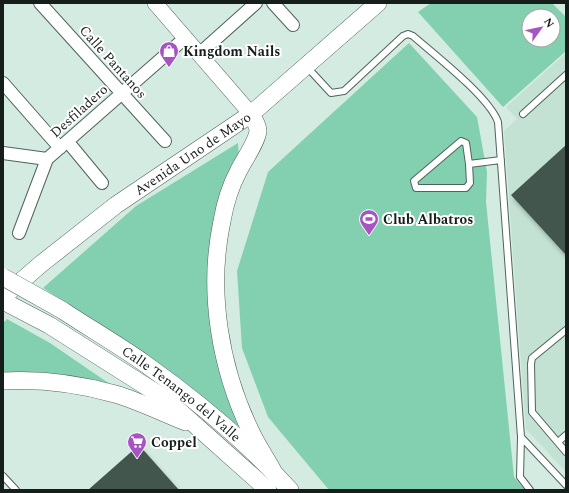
<svg xmlns="http://www.w3.org/2000/svg" width="569" height="493" viewBox="0 0 569 493" font-family="Spectral,serif">
<style>
.built{fill:#c3e2d4}
.green{fill:#82d0b0;fill-rule:evenodd}
.building{fill:#43564e;filter:url(#shadow)}
.lines{fill:none;stroke-linecap:round;stroke-linejoin:round}
.service-casing{stroke:#4f635a;stroke-width:8}
.minor-casing{stroke:#4f635a;stroke-width:14}
.tertiary-casing{stroke:#4f635a;stroke-width:16}
.secondary-casing{stroke:#4f635a;stroke-width:18}
.service{stroke:#fff;stroke-width:6}
.minor{stroke:#fff;stroke-width:12}
.tertiary{stroke:#fff;stroke-width:15}
.secondary{stroke:#fff;stroke-width:17}
.secondary-bridge-casing{stroke:#4f635a;stroke-width:18;stroke-linecap:butt}
.secondary-bridge{stroke:#fff;stroke-width:17}
.labels{text-anchor:middle;dominant-baseline:central;stroke-width:4;stroke-linejoin:round;paint-order:stroke}
.poi-label{font-size:14px;font-weight:bold;fill:#161e1b;stroke:#fff;text-anchor:start}
.street-label{font-size:14px;fill:#161e1b;stroke:#fff}
</style>
<defs>
<filter id="shadow"><feDropShadow dx="2.5" dy="4.5" stdDeviation="2" flood-color="#0004"/></filter>
</defs>
<rect width="100%" height="100%" fill="#d4ebe1"/>
<path class="built" d="M566 53V472L526 429 504 131 517 119 506 107Z"/>
<path class="green" d="M431 3H552L566 17V51L503 107 418 12ZM529 16H553V40H529Z
M409 43 477 117 487 172 486 202 514 477 525 490H329L268 417 242 348 237 271 268 172Z
M238 143 239 160 213 239 241 428 147 355 43 288 136 206Z
M7 319 50 343 123 393 3 377V323Z"/>
<path class="building" d="M566 145V255L511 195Z
M139 445 179 490H88Z"/>
<g class="lines">
<g class="service-casing">
<path id="service" d="M307 67 331 93 344 91 403 36 408 34 413 36C435 55 489 97 498 122L521 437 566 485
M523 114 566 75
M469 164 466 143 461 141 414 181 416 188H466L470 183 469 164 501 160
M566 330 532 358 531 364 532 412 566 452
M521 437 520 477 530 490
M558 442 566 435
M3 476 16 490"/>
</g>
<g class="minor-casing">
<path id="minor" d="M40 3 165 141
M273 3 293 25
M199 54 256 3
M3 83 60 148
M68 142 102 183
M3 153 47 159
M19 233 47 159 185 38"/>
</g>
<g class="tertiary-casing">
<path id="tertiary" d="M155 3 251 114"/>
</g>
<g class="secondary-casing">
<g id="secondary">
<path d="M251 114C254 120 258 125 258 131 257 142 243 161 238 172 230 187 225 204 222 221 207 291 220 368 251 432 257 445 266 458 273 471"/>
<path id="s1" d="M3 297 41 264 116 205 251 114 378 3"/>
<path d="M3 301 49 325 166 399 268 490"/>
<path id="s2" d="M62 310C89 328 117 344 144 363 196 400 247 442 290 490"/>
<path d="M3 381C40 379 79 384 115 394 139 401 163 413 186 422"/>
</g>
</g>
<use href="#service" class="service"/>
<use href="#minor" class="minor"/>
<use href="#tertiary" class="tertiary"/>
<use href="#secondary" class="secondary"/>
<g class="secondary-bridge-casing">
<path id="secondary-bridge" d="M3 277 62 310"/>
</g>
<use href="#secondary-bridge" class="secondary-bridge"/>
</g>
<defs>
<g id="shop-pin" transform="scale(1)"><path d="M0 17L-7.5 6A9.5 9.5 0 1 1 7.5 6Z" fill="#a754c3" stroke="#fff"/><path d="M-5-2.5h2.3a2.7 3.5 0 0 1 5.4 0H5L5.5 6h-11ZM-1.5-2.5h3a1.5 2.3 0 0 0-3 0Z" fill="#fff"/></g>
<g id="stadium-pin" transform="scale(1)"><path d="M0 17L-7.5 6A9.5 9.5 0 1 1 7.5 6Z" fill="#a754c3" stroke="#fff"/><path d="M0-5a6.5 5 0 1 0 0 10a6.5 5 0 1 0 0-10ZM-3.5-1.8h7v3.6h-7Z" fill="#fff"/></g>
<g id="supermarket-pin" transform="scale(1)"><path d="M0 17L-7.5 6A9.5 9.5 0 1 1 7.5 6Z" fill="#a754c3" stroke="#fff"/><path d="M-6-5.5h2.5l.6 2H6L4.5 2H-2.5L-4.4-4H-6ZM-1.5 3.2a1.3 1.3 0 1 0 .1 0ZM3 3.2a1.3 1.3 0 1 0 .1 0Z" fill="#fff"/></g>
</defs>
<g fill-rule="evenodd">
<use href="#shop-pin" x="169" y="51"/>
<use href="#stadium-pin" x="369" y="219"/>
<use href="#supermarket-pin" x="137" y="442"/>
</g>
<g class="labels">
<g class="poi-label">
<text x="183" y="51">Kingdom Nails</text>
<text x="383" y="219">Club Albatros</text>
<text x="151" y="442">Coppel</text>
</g>
<g class="street-label">
<text transform="translate(113 62) rotate(48)">Calle Pantanos</text>
<text transform="translate(79 111) rotate(-42)">Desfiladero</text>
<text stroke="none"><textPath href="#s1" startOffset="238">Avenida Uno de Mayo</textPath></text>
<text stroke="none"><textPath href="#s2" startOffset="146">Calle Tenango del Valle</textPath></text>
</g>
</g>
<rect width="569" height="493" fill="none" stroke="#161e1b" stroke-width="8"/>
<g transform="translate(541 28) rotate(57)"><circle r="19" fill="#ffffff" stroke="#a2a5a4"/>
<path d="M0-3L7 15L0 10L-7 15Z" fill="#a754c3"/>
<text y="-6" font-size="11" font-weight="bold" text-anchor="middle" fill="#161e1b">N</text>
</g>
</svg>
